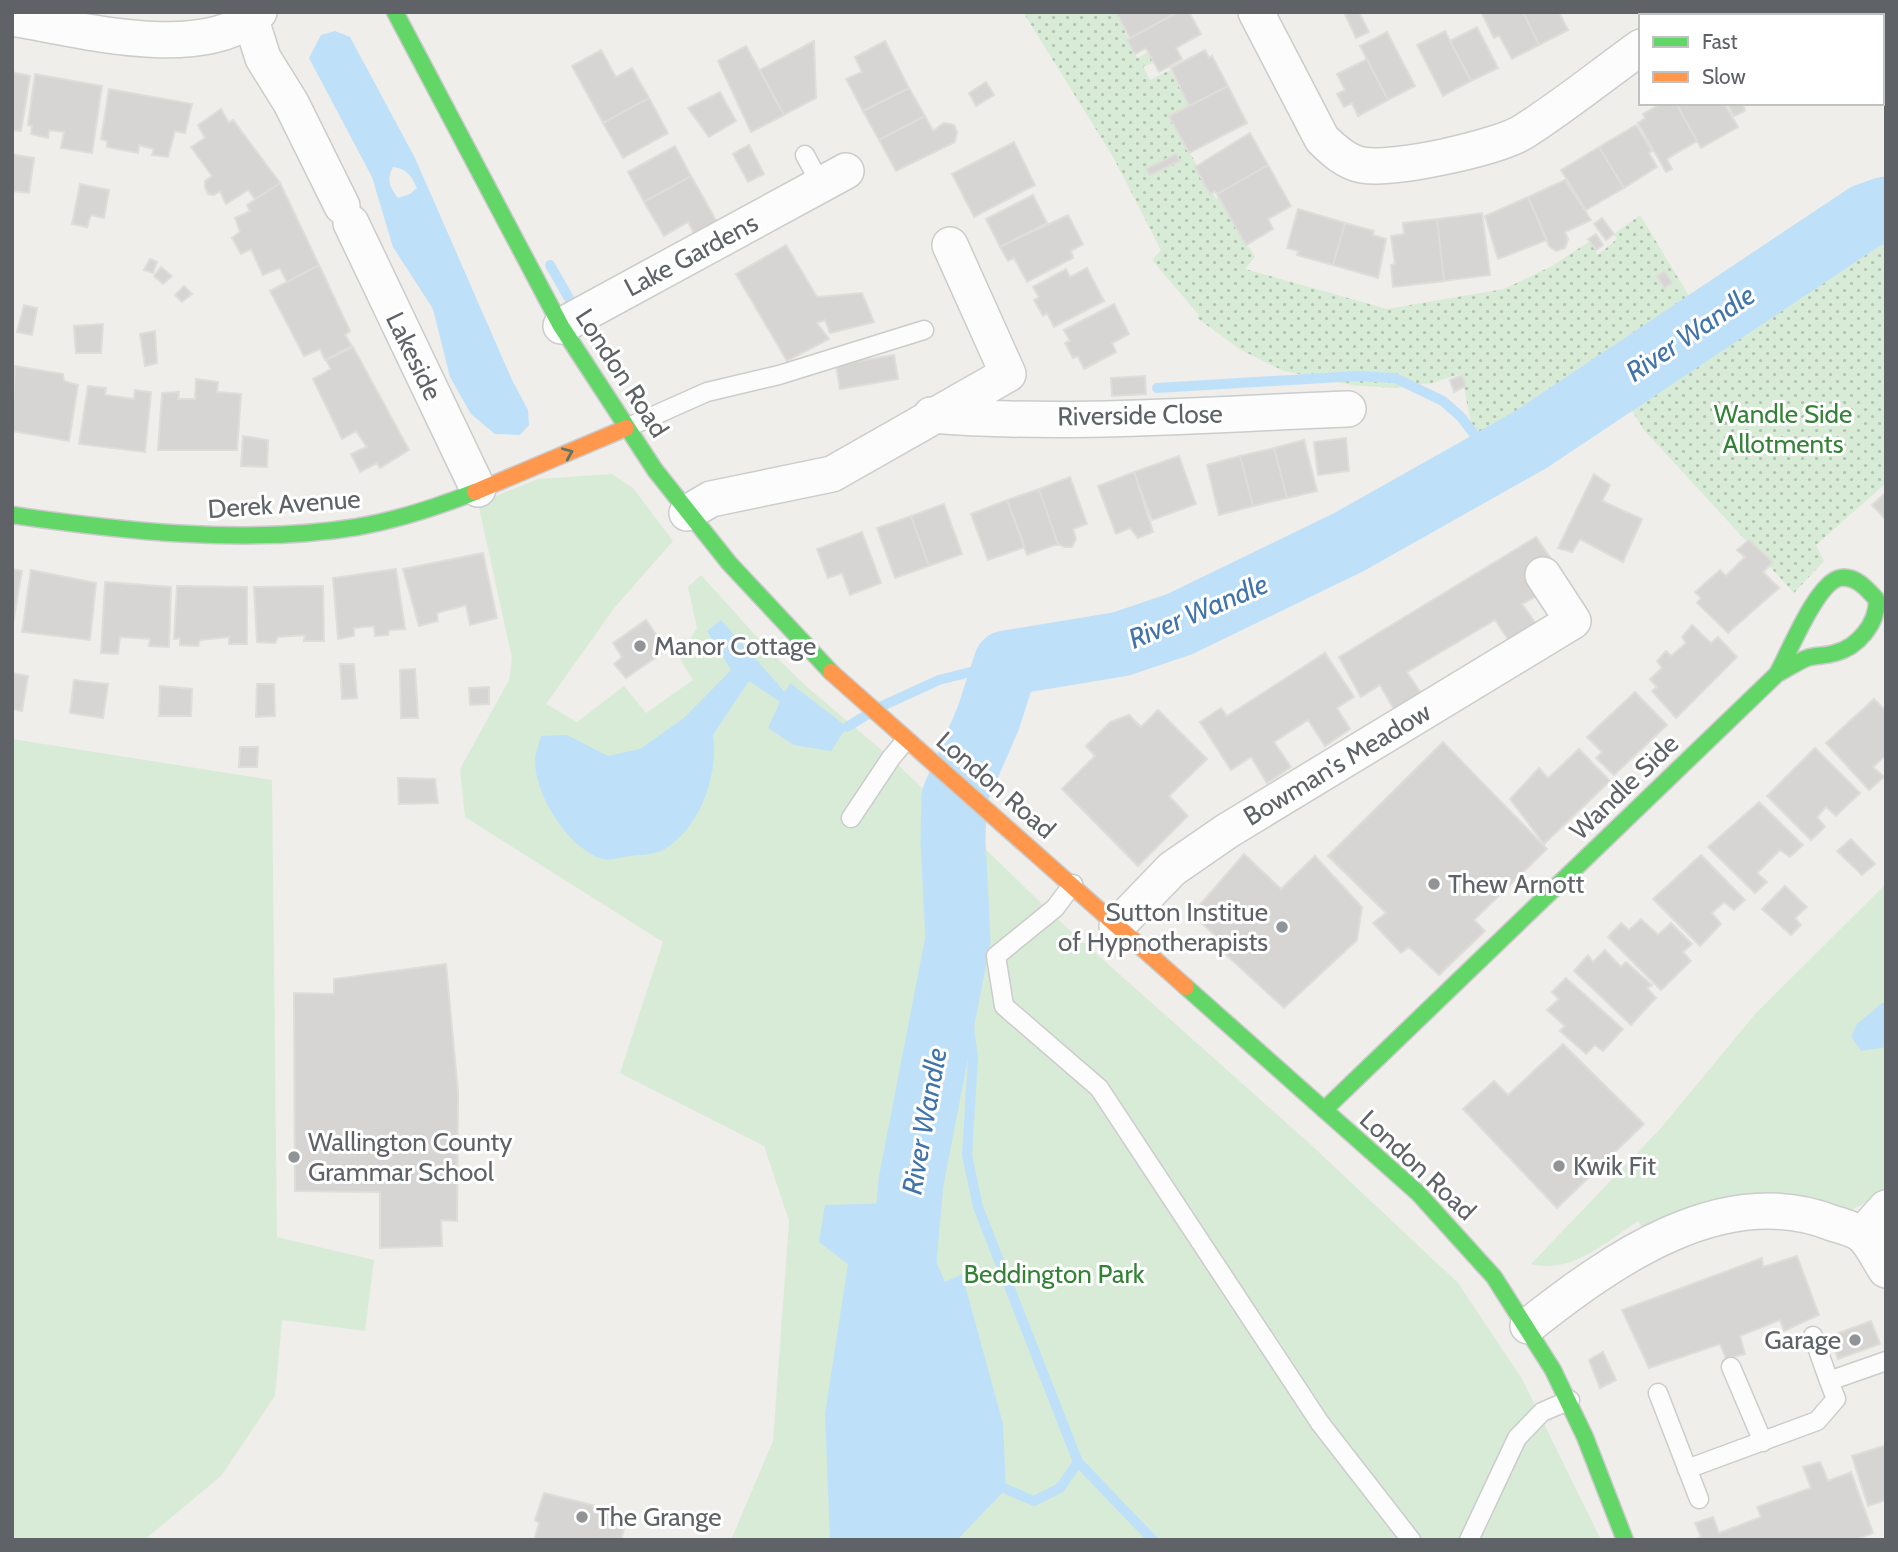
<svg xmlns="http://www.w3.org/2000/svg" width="1898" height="1552" viewBox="0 0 1898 1552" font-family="Cabin,sans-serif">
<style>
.grass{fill:url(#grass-dots)}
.park{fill:#d8ebd6}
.water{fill:#bfe0f9;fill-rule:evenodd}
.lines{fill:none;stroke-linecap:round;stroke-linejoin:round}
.stream{stroke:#bfe0f9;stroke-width:10}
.river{stroke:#bfe0f9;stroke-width:65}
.building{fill:#d6d5d3;stroke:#deddd9;stroke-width:2}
.lane-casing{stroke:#cbcccc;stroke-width:21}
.street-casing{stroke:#cbcccc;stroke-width:38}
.fast-casing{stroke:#cacacb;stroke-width:19}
.slow-casing{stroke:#cacacb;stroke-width:19}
.lane{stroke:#fdfcfc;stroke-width:18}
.street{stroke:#fdfcfc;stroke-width:35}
.fast{stroke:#63d668;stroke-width:16}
.slow{stroke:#ff974d;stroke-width:16}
.oneway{stroke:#607468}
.poi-dot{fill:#919496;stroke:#fff;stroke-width:2.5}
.labels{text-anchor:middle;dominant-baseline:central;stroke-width:6;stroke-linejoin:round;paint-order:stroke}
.street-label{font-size:26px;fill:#5f6368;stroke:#fff}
.park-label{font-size:26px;fill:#348238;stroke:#fff}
.poi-label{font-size:26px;fill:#5f6368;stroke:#fff;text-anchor:start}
.water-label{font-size:28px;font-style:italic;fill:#4174aa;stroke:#fff}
</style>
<defs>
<pattern id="grass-dots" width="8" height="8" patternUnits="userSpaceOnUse" patternTransform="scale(1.75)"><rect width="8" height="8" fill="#d8ebd6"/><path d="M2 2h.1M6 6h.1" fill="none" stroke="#b2c2b1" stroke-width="1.8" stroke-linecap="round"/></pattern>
</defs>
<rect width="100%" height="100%" fill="#efeeea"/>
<path class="grass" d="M1023 12H1116L1137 58 1149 52 1155 63 1143 66 1150 80 1170 70 1191 109 1172 121 1216 199 1219 197 1255 257 1245 269 1387 309 1504 289 1552 266 1590 241 1598 255 1617 239 1614 234 1640 215 1697 309 1603 371 1476 446 1461 374 1432 383 1392 388 1352 385 1284 371 1241 350 1197 318 1199 315 1152 260 1161 250 1112 155Z
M1886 238V483L1816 545 1824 561 1794 593 1644 430 1631 409Z"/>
<path class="park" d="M612 474 633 488 673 541 615 607 546 704 577 722 624 686 646 713 693 680 679 657 697 628 688 587 701 575 766 647 807 687 891 758 1063 924 1308 1142 1458 1283 1521 1377 1601 1540H731L773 1441 789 1221 764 1146 620 1073 663 942 465 817 460 769 509 680 512 658 478 503 538 479Z
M12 739 272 780 277 1237 374 1260 365 1331 282 1320 275 1396 221 1476 144 1540 12 1539Z
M1886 884V1185L1874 1198 1853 1209 1833 1207 1811 1199 1759 1197 1643 1229 1638 1221C1607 1241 1571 1275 1531 1264L1661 1128 1756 1013Z"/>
<path class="water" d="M335 31 350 37 415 158 512 380 528 410 529 425 520 435 495 434 471 414 450 377 433 309 393 247 372 177 309 58 321 35ZM393 167C407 169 411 175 417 188L410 194 398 198C390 187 386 180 393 167Z
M721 620 785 692 790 683 847 727 831 751 794 745 768 728 780 702 749 681 713 735C719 775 699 832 661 851 652 855 638 855 629 856 621 857 610 861 603 859 569 849 536 797 535 762 535 754 539 744 541 736L567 735 608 756 640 749 684 718 731 670 707 631Z
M1882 1003H1886V1047L1861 1051 1851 1036 1857 1024Z
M911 1182 938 1220 925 1236 945 1282 962 1274 1003 1424 1006 1489 957 1540H830L825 1414 848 1264 819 1242 825 1205 894 1203Z"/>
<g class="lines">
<path class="stream" d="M550 265 575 309
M1157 388 1357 376 1395 378 1443 401 1461 417 1493 459
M882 706 939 680 1006 663
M847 727 868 714
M958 939 973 1058 967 1155 978 1207 1078 1462 1153 1540
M1006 1489 1034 1501 1060 1488 1078 1462"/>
<path class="river" d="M903 1272 911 1182 958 939 953 842 954 797 988 719 1006 663 1121 644 1180 624 1349 542 1530 440 1866 216 1886 209"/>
</g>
<path class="building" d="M1116 12H1178L1130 38Z
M1178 12H1189L1201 34 1176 48 1182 59 1159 72 1146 48 1135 54 1127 40Z
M1344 12H1359L1369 32 1356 38Z
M1481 12H1523L1539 45 1512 59 1499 35 1494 38Z
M1523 12H1559L1568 30 1539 45Z
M1822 12H1837L1838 16H1805Z
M1837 12H1885L1886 49 1882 50V16H1838Z
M1477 27 1498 68 1471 81 1450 41Z
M1445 31 1471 81 1443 96 1417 45Z
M1387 32 1415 86 1388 100 1360 46Z
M814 41 816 98 784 115 760 70Z
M885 41 909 88 863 111 846 79 862 72 855 57Z
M746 46 784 115 751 132 718 61Z
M601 50 616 77 632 68 649 98 603 123 572 66Z
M1205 50 1209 58 1212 56 1228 86 1189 106 1171 68Z
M1367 59 1388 100 1358 116 1352 103 1344 107 1337 94 1345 90 1337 74Z
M12 72 30 76 21 131 12 130Z
M35 74 102 86 92 153 61 148 64 132 49 130 48 138 31 134 32 126 28 125Z
M986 82 994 95 976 106 969 93Z
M1228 86 1247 123 1189 153 1169 116Z
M909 88 925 116 879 140 863 111Z
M109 89 192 104 185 133 175 131 168 157 152 155 154 149 139 145 138 153 107 147V141L101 139Z
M720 92 736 121 709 137 688 108Z
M649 98 668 133 623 158 603 123Z
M1662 103H1676L1697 141 1667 159 1672 169 1666 172 1638 123 1645 118 1643 114Z
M1676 103H1724L1738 127 1701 148Z
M1727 103H1746L1743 105 1745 111 1734 116Z
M221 109 229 123 233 120 280 183 255 199 248 190 226 204 220 191 214 195 208 194 205 187V181L212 176 191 147 205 138 198 125Z
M925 116 933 131 944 123 954 125 957 132 955 142 896 171 879 140Z
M1636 125 1652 151 1649 153 1657 167 1624 188 1599 147Z
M1250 133 1268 165 1217 194 1215 191 1210 194 1195 167Z
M1014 142 1035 185 974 217 952 174Z
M749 145 764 174 748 182 733 154Z
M675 146 691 176 644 202 628 172Z
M1599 147 1624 188 1586 210 1561 170Z
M12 154 34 158 29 193 12 191Z
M1176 154 1180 161 1150 175 1146 169Z
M1268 165 1291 206 1268 219 1273 229 1246 245 1217 194Z
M691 176 717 222 695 235 688 222 664 236 644 202Z
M1565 180 1591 220 1565 232 1568 239 1565 248 1556 251 1549 246 1528 197Z
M280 183 319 265 287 282 280 268 263 275 251 249 241 254 232 238 240 232 235 218 250 211 247 205Z
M80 184 109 190 104 218 91 215 87 227 72 224Z
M1033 195 1047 223 1000 247 986 219Z
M1528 197 1547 240 1498 259 1485 216Z
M1298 209 1345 223 1333 265 1297 255 1298 251 1287 248Z
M1482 213 1490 275 1444 281 1437 219Z
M1068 215 1083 244 1071 251 1073 258 1027 282 1014 258 1008 261 1000 247Z
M1602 218 1614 234 1606 240 1594 224Z
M1437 219 1444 281 1393 287 1391 265 1395 264 1391 236 1404 234 1403 223Z
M1345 223 1374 231 1373 235 1386 239 1378 278 1333 265Z
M1596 234 1603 245 1596 250 1588 239Z
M786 245 817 297 862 293 874 322 830 333 825 320 817 323 829 339 787 361 736 274Z
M150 259 157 262 153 273 144 270Z
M319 265 350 331 345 335 352 346 325 360 320 349 304 356 270 291Z
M161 267 172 276 163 284 154 276Z
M1087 268 1104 301 1054 327 1047 313 1043 316 1034 300 1039 297 1033 287 1066 269 1070 277Z
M1665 271 1672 283 1664 288 1657 276Z
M184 286 192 294 182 302 175 295Z
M1114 304 1129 334 1112 343 1116 352 1084 369 1078 356 1073 358 1065 343 1070 341 1064 330Z
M24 305 37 308 32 335 17 332Z
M103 324 101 353H76L74 326Z
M155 331 157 363 145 366 140 334Z
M353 347 409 450 380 468 377 463 360 472 351 454 367 447 356 431 342 439 313 379 331 369 326 360Z
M894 355 898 379 840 389 836 365Z
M15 366 63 374 64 381 78 385 69 441 12 431Z
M1462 375 1466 386 1454 392 1450 380Z
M1145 376 1146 394 1112 396 1111 378Z
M196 379 218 382 217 392 241 394 237 450H158L162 393 179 392 178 399H195Z
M88 386 106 388 105 395 134 399 135 390 151 392 145 452 79 444Z
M243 436 268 440 267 467 241 466Z
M1346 438 1349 471 1318 475 1314 442Z
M1304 440 1317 491 1287 498 1274 448Z
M1274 448 1287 498 1253 506 1240 456Z
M1179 456 1196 504 1152 520 1134 472Z
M1240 456 1253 506 1219 515 1207 465Z
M1134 472 1153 532 1138 538 1130 528 1116 534 1098 486Z
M1594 474 1610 485 1602 501 1642 519 1623 562 1580 539 1572 552 1558 548Z
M1070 477 1087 524 1073 529 1076 539 1072 547H1065L1058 544 1039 489Z
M1039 489 1058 544 1027 555 1007 500Z
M1886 492V520L1872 505Z
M1007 500 1025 547 988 560 971 514Z
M944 504 962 554 929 566 911 516Z
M911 516 929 566 895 578 877 528Z
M862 532 881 583 850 595 842 573 828 578 817 549Z
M1536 537 1552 560 1529 577 1541 594 1522 604 1539 628 1512 645 1495 620 1407 672 1423 696 1396 713 1380 685 1361 697 1339 657Z
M1749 540 1773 562 1763 572 1779 588 1728 633 1697 603 1701 598 1695 592 1720 570 1726 576 1745 557 1737 550Z
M483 553 497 618 470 625 466 605 437 613 438 621 419 626 403 569Z
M12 569 22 571 12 629Z
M396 569 405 629 389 630 388 635 375 636 374 626 354 628V636L338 639 333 578Z
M31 570 96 583 90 640 22 632Z
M105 582 171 587 169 647 149 646 150 639 120 637 118 654 101 653Z
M177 586 247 587V644H229V637L200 640 198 646 180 645V638L174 639Z
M323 586 324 641H304L305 635 278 637 275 643 257 642 254 587Z
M646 620 667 650 626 678 614 664 622 657 613 643Z
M1692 625 1711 643 1718 637 1737 657 1676 718 1652 691 1657 687 1650 679 1662 668 1657 661 1666 651 1671 656 1686 643 1682 637Z
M1325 653 1354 697 1337 708 1350 729 1325 746 1308 720 1274 742 1291 767 1267 783 1251 757 1231 770 1200 722 1221 708 1227 716Z
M340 664H354L357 698 342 699Z
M415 669 418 718H401L400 670Z
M12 673 28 676 22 711 12 709Z
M74 680 108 684 103 718 70 713Z
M257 684H274L275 716 256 717Z
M160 686 192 689 191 716H159Z
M489 687V704L470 705 469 688Z
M1635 692 1667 725 1614 775 1596 758 1602 752 1587 737Z
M1874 699 1886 711V755L1873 767 1884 777 1869 790 1826 743Z
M1158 710 1207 759 1169 796 1188 816 1138 866 1062 789 1095 756 1086 746 1110 722 1129 715 1141 727Z
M1443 742 1547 849 1474 920 1485 931 1439 975 1409 947 1401 953 1373 923 1386 913 1328 856Z
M240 747H258L257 767H239Z
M1815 748 1860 793 1836 816 1826 807 1817 817 1825 827 1811 840 1767 796Z
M1579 749 1610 781 1544 844 1510 799 1539 768 1548 778Z
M398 778 435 779 438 803 399 804Z
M1759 802 1803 845 1790 857 1780 850 1757 873 1767 882 1755 893 1708 847Z
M1851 839 1875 864 1862 875 1837 851Z
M1244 854 1281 889 1315 856 1362 907 1357 940 1284 1008 1223 952 1227 947 1192 914Z
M1701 855 1745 900 1734 910 1724 902 1712 913 1721 924 1700 946 1653 899Z
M1785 886 1807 907 1795 918 1801 925 1791 935 1762 909Z
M1641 919 1658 935 1671 923 1692 944 1683 952 1691 961 1661 990 1608 937 1621 923 1629 930Z
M1605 950 1621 967 1626 962 1652 985 1647 988 1656 998 1631 1025 1574 971 1588 955 1593 962Z
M446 964 458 1092 457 1221 441 1220 442 1246 380 1248V1192L295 1191 294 993 334 994V979Z
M1566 978 1623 1029 1603 1051 1595 1045 1586 1054 1560 1031 1565 1026 1547 1010 1559 999 1552 992Z
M1563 1044 1644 1124 1557 1208 1463 1109 1494 1081 1508 1095Z
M1797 1256 1819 1315 1784 1331 1780 1320 1740 1336 1745 1354 1726 1359 1720 1344 1649 1368 1622 1310 1762 1258 1763 1267Z
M1871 1321 1880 1344 1838 1359 1830 1336Z
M1603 1352 1616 1380 1600 1388 1589 1360Z
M1886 1445V1500L1868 1506 1852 1456Z
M1820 1462 1828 1481 1851 1472 1873 1533 1855 1540H1695L1701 1537 1695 1523 1713 1517 1719 1533 1761 1517 1757 1507 1811 1488 1803 1467Z
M544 1493 628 1514 621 1540H534L539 1523 535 1520Z"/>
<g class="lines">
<g class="lane-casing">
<path id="lane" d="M805 155 821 185
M626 428 707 392 779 375 924 330
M851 818 891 758 906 740
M1073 884 1055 908 996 956 1004 1006 1099 1088 1320 1423 1411 1540
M1813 1336 1829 1381
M1731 1367 1763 1442
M1658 1393 1699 1499
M1687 1469 1817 1421 1836 1399 1829 1381 1886 1361
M1469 1540 1517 1438 1542 1412 1570 1400"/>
</g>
<g class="street-casing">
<path id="street" d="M1256 12 1322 139C1333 150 1346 162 1362 165 1393 171 1496 148 1523 132 1564 106 1602 75 1641 47
M1687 16 1693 12
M12 18C78 29 205 64 259 12
M251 20 263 58 291 103 342 206
M351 223 478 489
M561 326 846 171
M931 415C1069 426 1210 414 1348 409
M687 513 711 499 832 474 1008 374 950 245
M1117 926 1172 869 1227 831 1573 621 1543 575
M1862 1235 1886 1208
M1528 1326C1610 1261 1723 1180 1832 1223 1841 1226 1855 1229 1862 1235 1871 1242 1879 1260 1886 1270"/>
</g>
<g class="fast-casing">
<path id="fast" d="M395 12 561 326 655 470 729 563 831 672
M12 515C122 531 247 545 357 527 397 520 437 507 475 492
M1186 987 1418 1193 1494 1277 1553 1370 1585 1437 1625 1540
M1324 1110 1777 674C1787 669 1797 662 1807 658 1816 655 1826 656 1835 653 1858 647 1877 624 1877 600 1868 590 1856 575 1840 578 1817 582 1789 653 1777 674"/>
</g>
<g class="slow-casing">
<path id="slow" d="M475 492 626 428
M831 672 1186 987"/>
</g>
<use href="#lane" class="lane"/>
<use href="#street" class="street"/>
<use href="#fast" class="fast"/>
<use href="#slow" class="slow"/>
</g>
<defs><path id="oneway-chevron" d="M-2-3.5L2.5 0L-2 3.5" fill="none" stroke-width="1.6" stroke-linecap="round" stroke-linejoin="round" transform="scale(1.75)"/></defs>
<use class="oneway" href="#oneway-chevron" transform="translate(568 453) rotate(-23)"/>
<g class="poi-dot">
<circle cx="640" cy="646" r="7"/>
<circle cx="1434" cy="884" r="7"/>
<circle cx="1282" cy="927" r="7"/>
<circle cx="294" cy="1157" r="7"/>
<circle cx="1559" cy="1166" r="7"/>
<circle cx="1855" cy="1340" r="7"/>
<circle cx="582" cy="1517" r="7"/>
</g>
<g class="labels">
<g class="street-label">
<text transform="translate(691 255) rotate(-28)">Lake Gardens</text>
<text transform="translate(414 356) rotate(64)">Lakeside</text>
<text transform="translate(622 373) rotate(57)">London Road</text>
<text transform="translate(1140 415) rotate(-1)">Riverside Close</text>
<text transform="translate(284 504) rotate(-4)">Derek Avenue</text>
<text transform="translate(1337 764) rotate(-31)">Bowman's Meadow</text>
<text transform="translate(996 785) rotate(41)">London Road</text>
<text transform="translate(1624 787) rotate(-44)">Wandle Side</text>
<text transform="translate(1418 1165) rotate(43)">London Road</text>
</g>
<g class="park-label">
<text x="1783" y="414">Wandle Side<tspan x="1783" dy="30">Allotments</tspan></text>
<text x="1054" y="1274">Beddington Park</text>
</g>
<g class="poi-label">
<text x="654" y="646">Manor Cottage</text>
<text x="1448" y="884">Thew Arnott</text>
<text x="1268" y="912" text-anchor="end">Sutton Institue<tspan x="1268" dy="30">of Hypnotherapists</tspan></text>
<text x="308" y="1142">Wallington County<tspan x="308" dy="30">Grammar School</tspan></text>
<text x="1573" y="1166">Kwik Fit</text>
<text x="1841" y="1340" text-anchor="end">Garage</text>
<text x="596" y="1517">The Grange</text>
</g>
<g class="water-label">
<text transform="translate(1690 333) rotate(-34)">River Wandle</text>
<text transform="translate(1198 611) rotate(-23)">River Wandle</text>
<text transform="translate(924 1121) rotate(-80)">River Wandle</text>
</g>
</g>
<rect width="1898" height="1552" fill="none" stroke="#5f6368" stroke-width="28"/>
<rect x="1639" y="14" width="245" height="91" fill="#ffffff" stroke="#bfc1c3" stroke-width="2"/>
<rect x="1653" y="37" width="35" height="10" fill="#63d668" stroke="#bfc1c3" stroke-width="2"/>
<text x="1702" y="49" font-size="21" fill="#5f6368">Fast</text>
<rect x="1653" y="72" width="35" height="10" fill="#ff974d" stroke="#bfc1c3" stroke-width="2"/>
<text x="1702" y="84" font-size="21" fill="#5f6368">Slow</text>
</svg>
